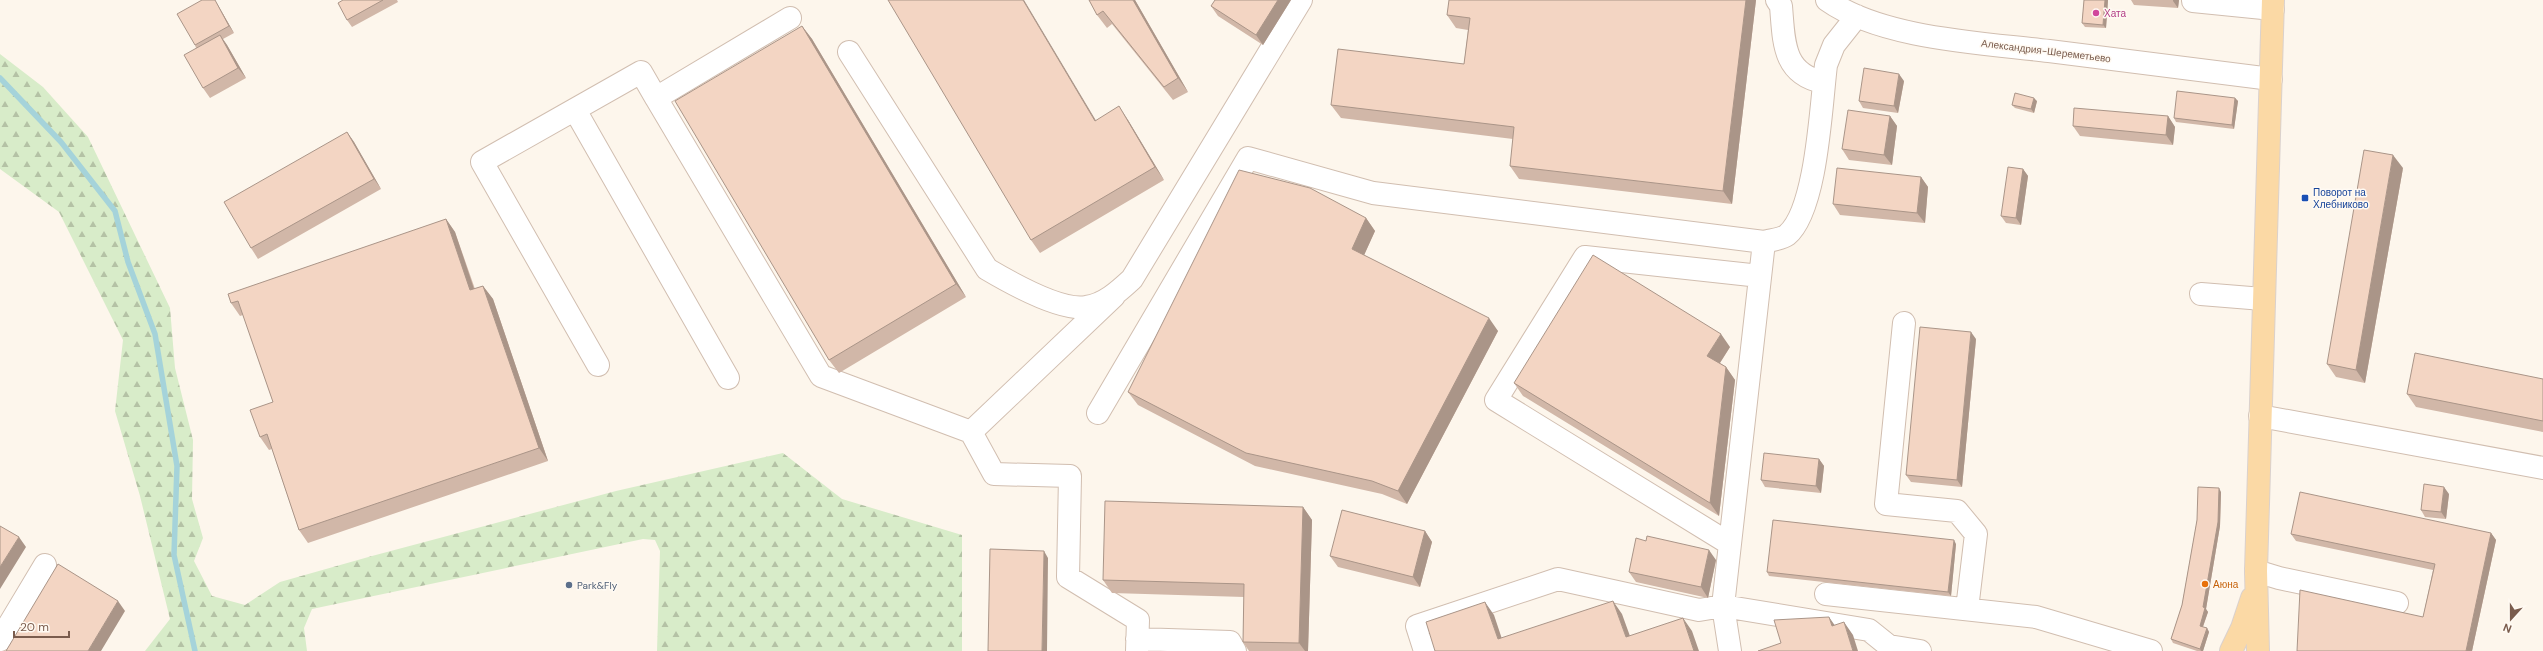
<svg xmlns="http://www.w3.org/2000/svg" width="2543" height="651" viewBox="0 0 2543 651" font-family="'DM Sans',sans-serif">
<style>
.forest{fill:url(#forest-firs)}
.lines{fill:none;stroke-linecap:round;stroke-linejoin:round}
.stream{stroke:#a5d3da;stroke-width:5.5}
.minor-casing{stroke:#d1beb0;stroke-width:24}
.major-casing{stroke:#dad1cd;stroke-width:24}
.minor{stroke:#fff;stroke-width:22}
.major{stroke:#fbd9a5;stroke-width:22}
.wall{fill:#d1b7a8}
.shaded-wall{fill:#aa9588}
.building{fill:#f3d5c3;stroke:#aa9588}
.hotel-dot{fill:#d1479c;stroke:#fffaf3;stroke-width:1.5}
.transit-dot{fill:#1a4fb4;stroke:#fffaf3;stroke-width:1.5}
.food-dot{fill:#e8710a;stroke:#fffaf3;stroke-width:1.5}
.service-dot{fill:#5c6f8a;stroke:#fffaf3;stroke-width:1.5}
.labels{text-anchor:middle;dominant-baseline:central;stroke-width:3;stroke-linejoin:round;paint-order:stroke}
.hotel-label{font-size:10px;fill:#b23c85;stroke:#fffaf3;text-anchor:start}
.street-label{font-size:10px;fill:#7a5c4d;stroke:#fffaf3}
.transit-label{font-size:10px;fill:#164399;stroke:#fffaf3;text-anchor:start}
.food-label{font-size:10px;fill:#c56008;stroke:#fffaf3;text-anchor:start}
.service-label{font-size:10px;fill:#4e5e75;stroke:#fffaf3;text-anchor:start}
</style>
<defs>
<pattern id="forest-firs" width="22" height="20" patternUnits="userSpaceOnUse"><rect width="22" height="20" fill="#d8ecc9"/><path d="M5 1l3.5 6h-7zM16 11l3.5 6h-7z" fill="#b4c2a5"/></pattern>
</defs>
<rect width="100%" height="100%" fill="#fdf6ec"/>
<path class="forest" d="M0 54 43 87 88 137 170 308 175 368 193 440 192 499 203 538 194 561 212 596 245 605 280 582 372 556 616 491 783 453 842 499 962 535V651H657L660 551 655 540 643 539 312 609 304 628 307 651H145L170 619 140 496 115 411 123 340 59 212 0 169Z"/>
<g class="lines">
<path class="stream" d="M0 78 61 142 115 211 128 262 155 334 177 466 174 555 195 651"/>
<g class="minor-casing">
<path id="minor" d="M1777 0 1781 6C1784 40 1782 74 1823 82
M1827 0C1882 39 1983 43 2049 51 2123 60 2197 70 2271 79
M2193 1 2273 9
M790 18 656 98 821 376 971 432 1114 296
M849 52 987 269C1009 282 1060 311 1086 307 1104 305 1119 291 1132 279L1301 0
M575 110 728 378
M2201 294 2263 299
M1904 323 1886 504 1957 511 1976 534 1967 609
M598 365 482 162 641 72 656 98
M1098 413 1248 158 1373 193 1764 242C1770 240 1782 239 1787 235 1817 210 1821 104 1826 65L1834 45 1857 16
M2260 416 2543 468
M971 432 994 474 1070 476 1068 577 1138 620 1137 651
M1730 544 1496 400 1585 257 1760 276
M2256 571 2279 578 2397 603
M1826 594 2036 617 2151 651
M1137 639 1230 642 1235 651
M0 640 45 565
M1425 651 1417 626 1558 579 1699 610 1723 606 1869 630 1889 646 1920 651
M1730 651 1723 606 1764 242"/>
</g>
<g class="major-casing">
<path id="major" d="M2231 651 2242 628 2252 598
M2258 651 2256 571 2273 0"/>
</g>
<use href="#minor" class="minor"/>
<use href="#major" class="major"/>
</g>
<path class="wall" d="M215 0 234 33 223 39 227 45 246 78 210 98 203 88 196 48 195 45Z
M343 0H397L398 2 352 27 347 20Z
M1089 0H1135L1188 92 1173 100 1112 24 1107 28 1097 15Z
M1291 0 1263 45 1218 16 1211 6Z
M1756 0 1732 204 1519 179 1510 166 1513 139 1341 118 1331 105 1464 64 1468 30 1456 28 1447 15Z
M2084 0H2108L2106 28 2085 27 2082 23Z
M2131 0H2179L2178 8 2134 5Z
M802 26 812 39 966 297 839 373 829 360Z
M1904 81 1898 113 1863 108 1859 101Z
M2235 98 2238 101 2234 129 2176 122 2174 118Z
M2037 101 2034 113 2015 108 2012 105Z
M1890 116 1897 126 1892 165 1849 160 1842 149Z
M2168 116 2175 127 2173 145 2080 136 2073 126Z
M1096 120H1128L1164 180 1040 253 1031 240Z
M347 132 354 142 381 189 258 259 251 248Z
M2403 168 2365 383 2336 377 2327 364Z
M2023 169 2028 176 2021 225 2006 223 2001 216Z
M1921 177 1928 187 1925 223 1840 215 1833 204Z
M1366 218 1375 231 1364 255 1498 331 1407 504 1382 494 1255 466 1138 405 1128 392Z
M446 219 455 232 475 289 483 286 493 299 548 461 308 543 299 530 272 449 269 450 260 437 273 402 243 315 240 316 231 303Z
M1976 339 1962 487 1911 482 1906 475Z
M1730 347 1720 363 1726 367 1735 380 1719 516 1523 396 1514 383Z
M2543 379V432L2416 407 2407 394Z
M1819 459 1824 466 1821 493 1765 487 1761 480Z
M2221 492 2220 526 2206 609 2208 612 2203 627 2207 628 2209 632 2203 651H2197L2173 643 2171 639 2182 605 2197 520Z
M2449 494 2446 519 2425 517 2421 510Z
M1303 507 1312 520 1308 651H1249L1243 642 1244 597 1112 593 1103 580Z
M1425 531 1432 542 1420 587 1338 567 1330 556Z
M2491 533 2496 540 2472 651H2297L2423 617 2433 570 2296 541 2291 534Z
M1956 544 1951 596 1769 576 1767 572Z
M1716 560 1708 598 1636 582 1629 572Z"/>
<path class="shaded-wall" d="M215 0 234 33 229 26Z
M1023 0H1024L1104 134 1095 121Z
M1133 0H1135L1188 92 1178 78Z
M1278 0H1291L1263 45 1256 35Z
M1746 0H1756L1732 204 1723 191Z
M2105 0H2108L2106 28 2103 25Z
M2173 0H2179L2178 8 2173 1Z
M802 26 812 39 966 297 956 284Z
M220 35 227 45 246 78 238 68Z
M1899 74 1904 81 1898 113 1894 106Z
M2034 98 2037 101 2034 113 2031 109Z
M2235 98 2238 101 2234 129 2232 125Z
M1119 106 1128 120 1164 180 1155 167Z
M1890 116 1897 126 1892 165 1884 155Z
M2168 116 2175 127 2173 145 2166 135Z
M347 132 354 142 381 189 374 179Z
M2393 155 2403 168 2365 383 2356 370Z
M2023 169 2028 176 2021 225 2016 218Z
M1921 177 1928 187 1925 223 1917 213Z
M1366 218 1375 231 1361 262 1352 249Z
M446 219 455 232 479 304 470 290Z
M483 286 493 299 548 461 539 448Z
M1489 318 1498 331 1407 504 1398 491Z
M1971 332 1976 339 1962 487 1957 480Z
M1721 334 1730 347 1716 369 1707 356Z
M1726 367 1735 380 1719 516 1710 503Z
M1819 459 1824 466 1821 493 1816 486Z
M2444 487 2449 494 2446 519 2441 512Z
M2219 488 2221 492 2220 526 2206 609 2208 612 2202 629 2200 626 2203 607Z
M1303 507 1312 520 1308 651H1305L1299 643Z
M1425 531 1432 542 1420 587 1413 577Z
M2491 533 2496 540 2472 651H2466Z
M19 537 26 547 0 589V567Z
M1954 540 1956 544 1951 596 1948 592Z
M1709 550 1716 560 1708 598 1701 587Z
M1044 551 1048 558 1047 651H1042Z
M118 601 125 611 101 651H88Z
M1613 601 1622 614 1635 650 1626 637Z
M1485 602 1494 615 1506 651 1498 639Z
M1829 617 1838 630 1832 626Z
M1683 618 1692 631 1699 651H1694Z
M1844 622 1853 635 1858 651H1853Z
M2207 628 2209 632 2203 651H2201L2200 649Z"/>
<path class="building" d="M202 0H215L229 26 195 45 177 14Z
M343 0H383L347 20 338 3Z
M888 0H1023L1095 121 1119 106 1155 167 1031 240Z
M1089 0H1133L1178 78 1164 87 1103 11 1097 15Z
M1215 0H1278L1256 35 1211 6Z
M1449 0H1746L1723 191 1510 166 1514 127 1331 105 1338 49 1464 64 1470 18 1447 15Z
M2084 0H2105L2103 25 2082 23Z
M802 26 956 284 829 360 675 101Z
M220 35 238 68 203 88 184 55Z
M1864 68 1899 74 1894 106 1859 101Z
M2177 91 2235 98 2232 125 2174 118Z
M2015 93 2034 98 2031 109 2012 105Z
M2074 108 2168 116 2166 135 2073 126Z
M1848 110 1890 116 1884 155 1842 149Z
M347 132 374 179 251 248 224 202Z
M2364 150 2393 155 2356 370 2327 364Z
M2008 167 2023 169 2016 218 2001 216Z
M1837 168 1921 177 1917 213 1833 204Z
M1239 170 1310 188 1366 218 1352 249 1489 318 1398 491 1372 481 1246 453 1128 392Z
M446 219 470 290 483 286 539 448 299 530 267 434 260 437 250 410 273 402 238 301 231 303 228 294Z
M1593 255 1721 334 1707 356 1726 367 1710 503 1514 383Z
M1920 327 1971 332 1957 480 1906 475Z
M2415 353 2543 379V421L2407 394Z
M1764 453 1819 459 1816 486 1761 480Z
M2424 484 2444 487 2441 512 2421 510Z
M2198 487 2219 488 2218 522 2203 607 2205 608 2200 626 2207 628 2200 649 2171 639 2182 605 2197 520Z
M2300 492 2491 533 2466 651H2297L2300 590 2423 617 2435 564 2291 534Z
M1105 501 1303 507 1299 643 1243 642 1244 584 1103 580Z
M1342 510 1425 531 1413 577 1330 556Z
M1773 520 1954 540 1948 592 1767 572Z
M0 526 19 537 0 567Z
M1647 536 1709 550 1701 587 1629 572 1636 538 1646 541Z
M990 549 1044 551 1042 651H988Z
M58 564 118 601 88 651H6Z
M1613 601 1626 637 1683 618 1694 651H1435L1426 622 1485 602 1498 639Z
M1829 617 1832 626 1844 622 1853 651H1758L1781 643 1774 620Z"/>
<circle class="hotel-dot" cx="2096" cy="13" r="4"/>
<rect class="transit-dot" x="2301" y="194" width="8" height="8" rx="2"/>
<circle class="food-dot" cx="2205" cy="584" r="4"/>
<circle class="service-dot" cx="569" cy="585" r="4"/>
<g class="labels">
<g class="hotel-label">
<text x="2104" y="13">Хата</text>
</g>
<g class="street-label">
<text transform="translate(2046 51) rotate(7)">Александрия-Шереметьево</text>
</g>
<g class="transit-label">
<text x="2313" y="192">Поворот на<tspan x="2313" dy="12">Хлебниково</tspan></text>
</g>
<g class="food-label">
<text x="2213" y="584">Аюна</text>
</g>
<g class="service-label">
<text x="577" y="585">Park&amp;Fly</text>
</g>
</g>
<g transform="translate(2511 619) rotate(201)" stroke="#fffaf3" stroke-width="3" paint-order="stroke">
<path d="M0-3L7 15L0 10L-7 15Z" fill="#7a5c4d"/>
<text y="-6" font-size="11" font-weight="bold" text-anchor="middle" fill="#7a5c4d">N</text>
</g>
<path d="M14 631v6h55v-6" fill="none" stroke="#7a5c4d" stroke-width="2"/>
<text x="20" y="631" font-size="12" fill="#7a5c4d" stroke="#fffaf3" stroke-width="3" paint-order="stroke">20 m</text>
</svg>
